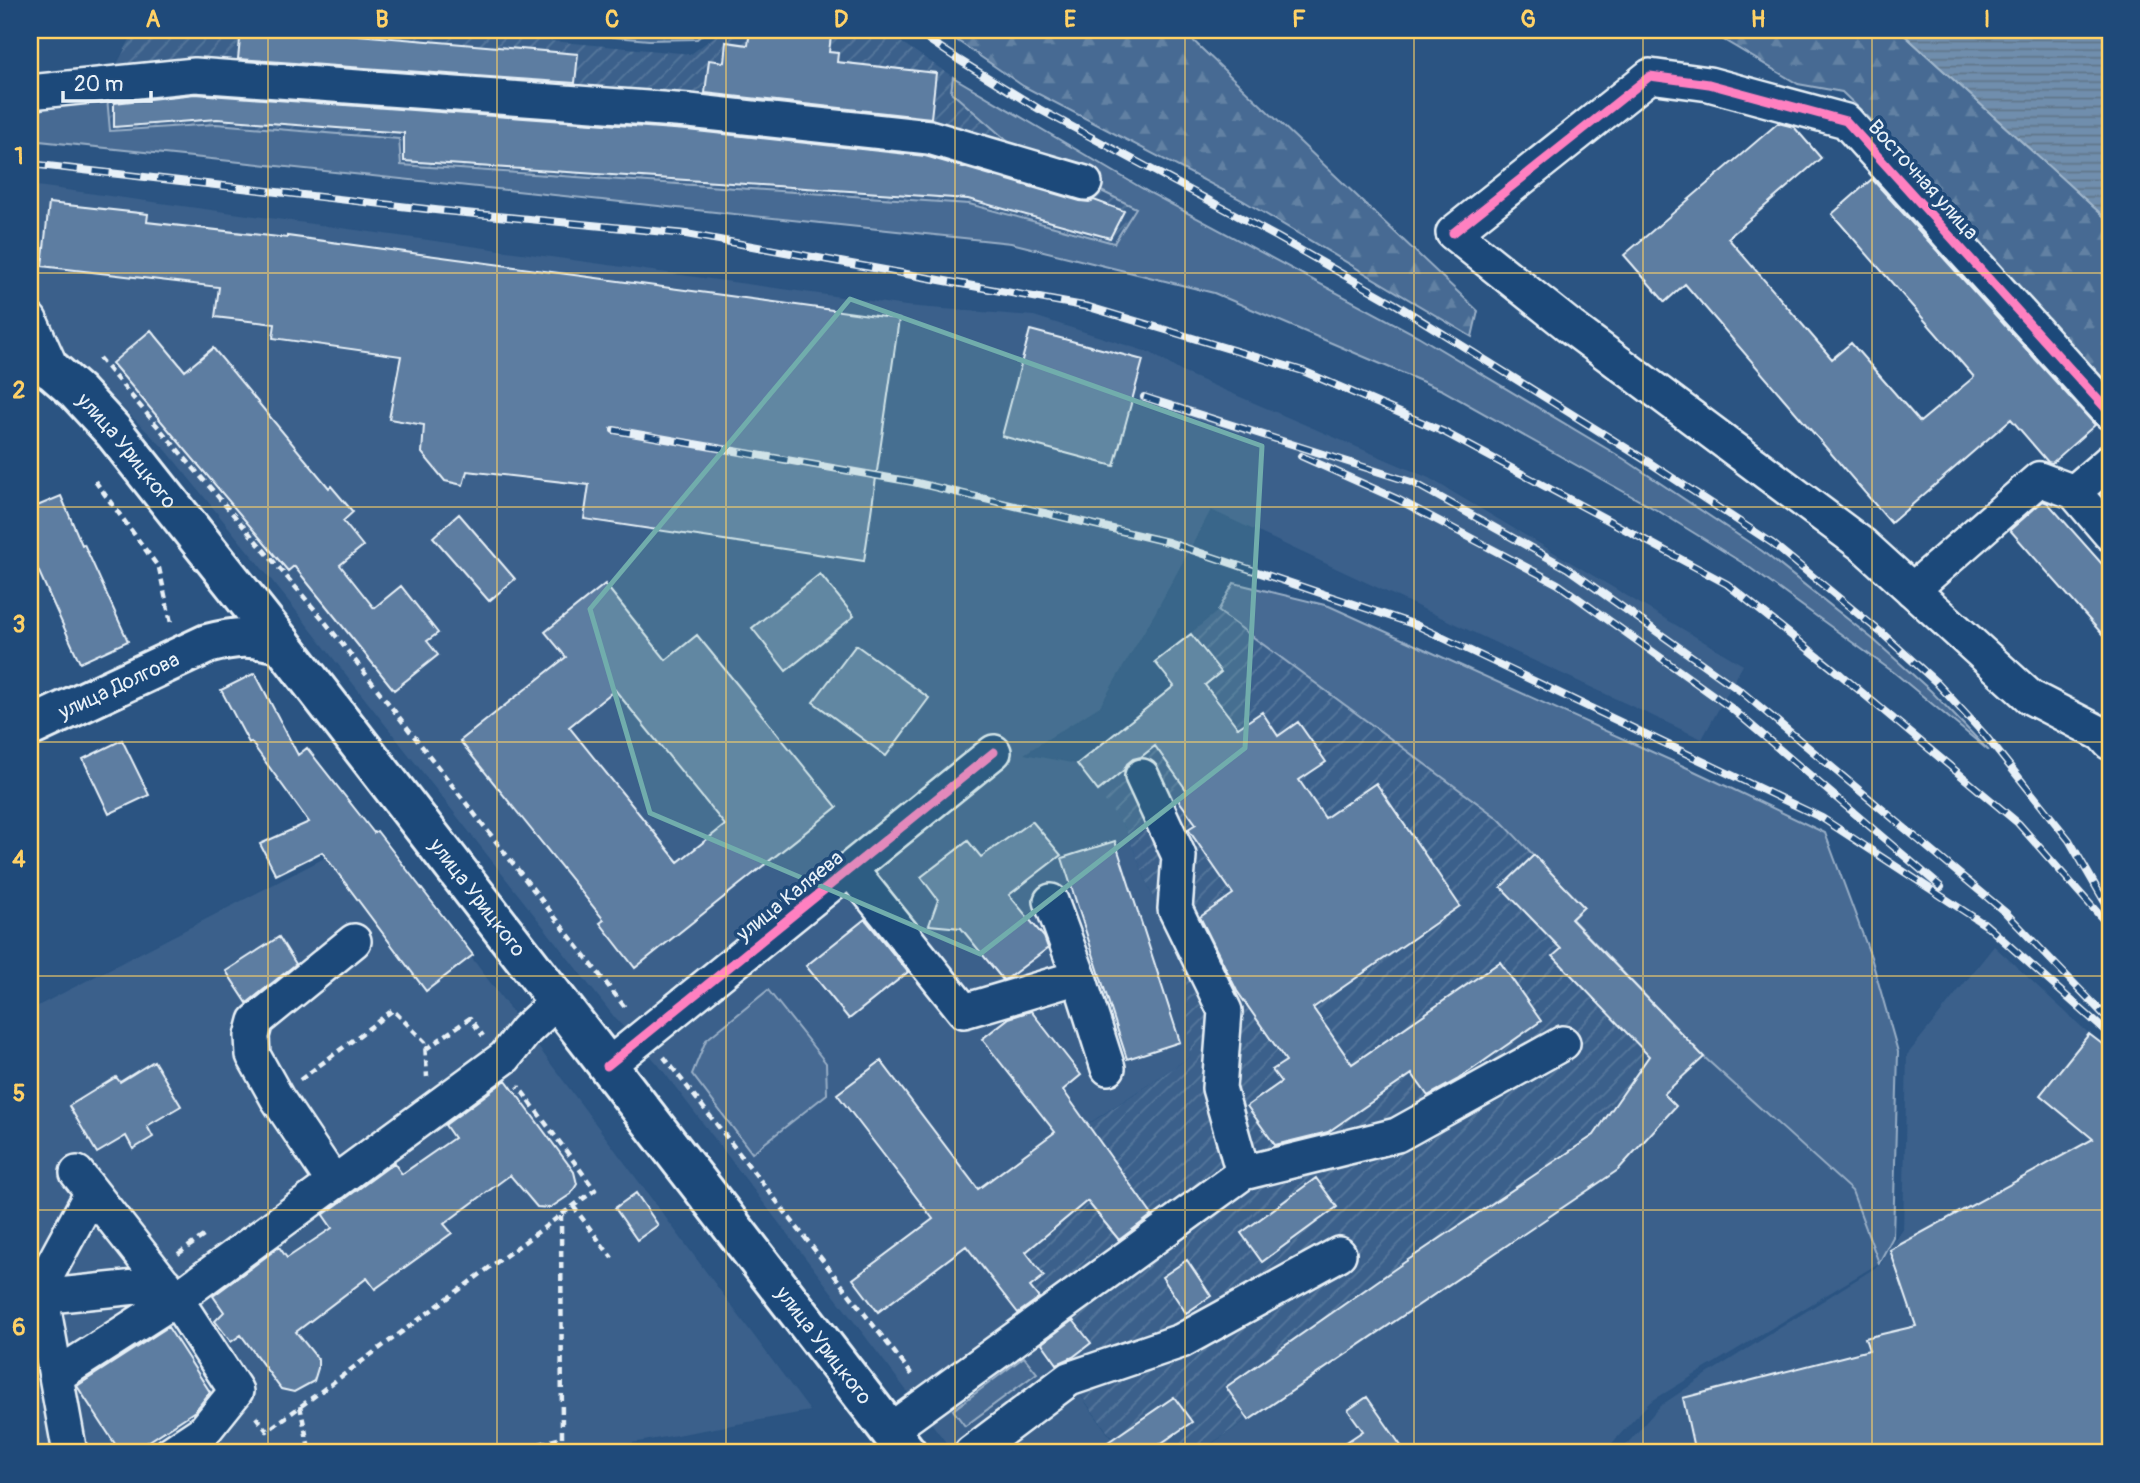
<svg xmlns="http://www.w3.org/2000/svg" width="2140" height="1483" viewBox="0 0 2140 1483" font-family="Pangolin,sans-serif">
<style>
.built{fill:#3a608b}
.industrial{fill:url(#industrial-furrows)}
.grass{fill:#476b93;stroke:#98aec6;stroke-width:2}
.forest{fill:url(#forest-firs);stroke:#98aec6;stroke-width:2}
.water{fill:url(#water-rules);stroke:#a0b6cb;stroke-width:2}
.building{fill:#5d7da1;stroke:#e8f1f8;stroke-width:2;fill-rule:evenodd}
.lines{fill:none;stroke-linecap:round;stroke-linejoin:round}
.minor-casing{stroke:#e8f1f8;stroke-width:38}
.major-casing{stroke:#e8f1f8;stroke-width:44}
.path{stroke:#e8f1f8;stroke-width:4.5;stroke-dasharray:7 5;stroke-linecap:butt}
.minor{stroke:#1f4a7a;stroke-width:33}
.major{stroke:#1f4a7a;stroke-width:38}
.rail-casing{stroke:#e8f1f8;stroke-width:8}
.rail{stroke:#1f4a7a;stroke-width:5;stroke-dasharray:16;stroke-linecap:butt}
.cycleway-casing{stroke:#1f4a7a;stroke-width:13}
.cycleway{stroke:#ff80c0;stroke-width:9}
.marked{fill:#71adac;fill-opacity:0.2;stroke:#71adac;stroke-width:5;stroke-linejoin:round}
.grid{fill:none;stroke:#ffd166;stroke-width:2;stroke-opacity:0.55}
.labels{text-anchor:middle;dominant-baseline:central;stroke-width:7;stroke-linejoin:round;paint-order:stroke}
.street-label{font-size:21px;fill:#e8f1f8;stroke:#1f4a7a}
.neatline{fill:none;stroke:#ffd166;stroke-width:2.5}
.grid-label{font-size:23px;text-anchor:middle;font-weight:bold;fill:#ffd166}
</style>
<defs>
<pattern id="industrial-furrows" width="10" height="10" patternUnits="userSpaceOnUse" patternTransform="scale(1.75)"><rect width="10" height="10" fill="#3a608b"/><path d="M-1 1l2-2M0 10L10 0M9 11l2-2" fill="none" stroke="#56779c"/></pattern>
<pattern id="forest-firs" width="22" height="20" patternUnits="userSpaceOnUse" patternTransform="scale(1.75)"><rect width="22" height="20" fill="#476b93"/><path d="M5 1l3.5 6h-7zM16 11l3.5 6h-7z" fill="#6281a3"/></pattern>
<pattern id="water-rules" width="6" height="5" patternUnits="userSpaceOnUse" patternTransform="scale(1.75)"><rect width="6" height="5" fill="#708ead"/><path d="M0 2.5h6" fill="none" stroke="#61768a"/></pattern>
</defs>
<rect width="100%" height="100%" fill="#2b5482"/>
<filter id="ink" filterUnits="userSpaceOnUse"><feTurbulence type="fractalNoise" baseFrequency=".0143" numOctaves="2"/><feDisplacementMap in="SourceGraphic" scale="14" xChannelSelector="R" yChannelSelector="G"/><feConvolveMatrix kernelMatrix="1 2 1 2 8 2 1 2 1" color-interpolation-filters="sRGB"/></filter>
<g filter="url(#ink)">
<path class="built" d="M30 185 906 306 1034 316 1151 353 1182 372 1429 478 1743 665 1702 739 1211 510 1155 613 1100 706 1024 754 1077 764 1099 791 1125 828 1186 980 1190 1057 1088 1124 1080 1113 992 1279 1060 1367 1122 1453H954L657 1063 615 1018 286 598 166 450 96 382 62 354 40 312 30 279Z
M377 831 810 1411 577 1453H30V1010Z
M1994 946 2110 1053V1453H1619L1660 1406 1709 1373 1881 1264 1890 1245 1903 1230 1907 1055Z
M1704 1057 1852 1191 1879 1263 1650 1402 1603 1453H1198L1618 1170 1665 1095Z"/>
<path class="industrial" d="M135 30H433L691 54 723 30H883L953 77 951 92 1019 151 1137 209 1114 244 969 204 401 165 399 139 216 124 109 131 107 97 114 70Z
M1218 611 1499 819 1584 907 1572 919 1704 1057 1665 1095 1676 1106 1618 1170 1506 1247 1197 1453H1123L1069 1379 992 1279 1056 1227 961 1202 1080 1113 1089 1124 1190 1057 1186 980 1125 828 1077 764 1174 687 1155 662Z"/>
<path class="grass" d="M953 77 1150 193 1418 336 1624 459 1762 551 1874 640 1931 691 1989 751 1896 674 1823 621 1746 565 1660 512 1442 390 1214 293 1011 243 30 140C30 129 31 118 41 110 51 102 93 99 107 97L110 131 216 124 399 139 401 165 969 204 1114 243 1136 208 1019 151 951 92Z
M1234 583 1329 606 1692 770 1825 833 1871 957 1898 1052 1893 1237 1879 1263 1852 1191 1704 1057 1572 919 1583 907 1499 819 1218 611Z
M768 990 826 1063 827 1094 752 1153 692 1074 706 1040Z
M1024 1357 1037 1373 965 1426 953 1410Z"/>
<path class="forest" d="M535 30H707L697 39 649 40Z
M942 30H1182L1478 311 1472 337 1242 200 1023 86Z
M1707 30H1899L2110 222V385L2067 341 1890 138 1842 92 1798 84Z"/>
<path class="water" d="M1899 30H2110V222Z"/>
<path class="building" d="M241 30H299L578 54 575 83 238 59Z
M750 30H797V32L831 36 829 52 838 53 837 62 936 73 931 118 705 93 709 60 724 62 726 42 748 45Z
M195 94 687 130 925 156 1080 201 1089 202 1094 200 1124 211 1110 238 968 199 404 161V133L217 119 114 127V103Z
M1778 123 1794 127 1821 158 1728 238 1832 359 1851 343 1920 422 1974 377 1832 214 1872 179 2095 425 2052 463 2048 462 2011 419 1891 523 1685 284 1665 302 1624 255Z
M49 203 148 214 147 222 287 238V236L899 319 864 561 584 519 589 485 467 471 463 485 445 481 422 453 424 425 389 419 401 356 273 338 275 324 215 317 219 287 42 266Z
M151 330 185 371 213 348 329 488 331 486 353 512 343 521 363 546 340 565 374 608 401 586 438 633 427 641 438 655 394 690 294 566 288 571 112 363Z
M1030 330 1143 360 1114 466 1002 436Z
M61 496 82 545 84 544 128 641 80 663 30 552V509Z
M2043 501 2048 503 2110 573V643L2010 530Z
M459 514 515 579 489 601 433 537Z
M820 574 854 616 786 671 752 628Z
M605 584 666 660 697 635 837 807 635 968 600 923 604 920 460 741 566 657 545 632ZM615 690 725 825 678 862 569 727Z
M1191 634 1221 672 1205 685 1238 728 1262 712 1278 736 1298 722 1326 762 1299 780 1325 818 1376 783 1460 906 1313 1008 1352 1064 1500 962 1541 1021 1457 1080 1428 1096 1412 1074 1328 1132 1275 1145 1247 1106 1281 1082 1272 1070 1286 1061 1237 991 1200 917 1233 894 1188 829 1196 824 1177 798 1187 791 1155 746 1141 757 1133 759 1127 764 1124 770 1098 791 1077 764 1174 686 1155 662Z
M856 645 929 698 886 756 813 702Z
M255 673 298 755 307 748 374 833 377 831 473 955 426 991 322 852 276 875 260 844 309 822 251 742 249 743 221 690Z
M122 740 149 795 109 814 83 759Z
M1032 821 1061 855 1009 895 1044 937 1048 948 1008 978 1003 980 961 928 929 925 938 900 921 877 968 841 981 857Z
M1115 841 1180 1042 1127 1059 1062 858Z
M1534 855 1584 907 1571 919 1704 1057 1664 1094 1676 1106 1618 1170 1249 1420 1226 1387 1399 1266 1594 1135 1649 1056 1553 956 1561 949 1501 887Z
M865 919 908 972 849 1019 806 966Z
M279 937 296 964 247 1003 226 971Z
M1031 1011 1081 1075 1063 1090 1152 1215 1119 1240 1087 1201 1026 1252 1044 1276 1030 1287 1039 1298 1018 1313 966 1246 878 1312 853 1279 933 1219 837 1094 881 1061 978 1189 1055 1132 982 1039 1009 1018Z
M2089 1034 2110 1050V1453H1695L1683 1398 1869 1350 1865 1338 1916 1326 1890 1250 2093 1139 2040 1095Z
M154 1061 181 1106 147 1126 153 1137 133 1149 126 1136 97 1153 69 1106 116 1077 120 1082Z
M506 1080 574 1172 577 1184 571 1194 550 1208 537 1207 510 1175 444 1224 452 1233 375 1289 367 1278 296 1332 318 1359V1368L314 1381 294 1392 281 1389 241 1335 231 1342 215 1321 224 1312 213 1296 279 1247 287 1258 332 1228 323 1215 394 1163 402 1174 454 1138 445 1125Z
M1316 1178 1337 1207 1262 1262 1241 1233Z
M636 1193 658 1225 637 1240 615 1208Z
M1187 1260 1211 1296 1186 1313 1162 1277Z
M1073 1320 1091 1343 1073 1357 1057 1364 1042 1343Z
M168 1327 210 1392 195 1411 131 1453H121L77 1386Z
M1174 1397 1192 1422 1147 1453H1092Z
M1367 1397 1406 1453H1330L1363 1431 1348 1410Z"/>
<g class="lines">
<g class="minor-casing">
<path id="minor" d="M30 92 195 75 689 111 929 137 1085 183
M30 320 53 371
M2110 413 1846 121 1709 84 1650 76 1453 233 1571 327 1863 545 2030 697 2102 734 2110 743
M2110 461 2074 492 2110 534
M1912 590 2039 479 2074 492
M1142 776 1179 856 1175 909 1225 1011 1219 1088 1243 1173
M850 869 964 1011 1079 977
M1051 901 1079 977 1108 1068
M607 1066 994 752
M77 1173 176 1299 505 1057 526 1030 557 1001
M334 1183 277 1098 253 1055 252 1036 256 1021 354 941
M30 1298 165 1284
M56 1376 40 1288 92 1192
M890 1430 1243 1173 1397 1135 1563 1043
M70 1453 56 1376 176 1299 236 1391 204 1431 171 1453
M971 1453 1069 1379 1181 1341 1339 1254"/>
</g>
<g class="major-casing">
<g id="major">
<path id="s1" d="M30 357 53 371 77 392 113 431 281 643 907 1453"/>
<path id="s2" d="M30 727 207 644C237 636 250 636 281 643"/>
</g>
</g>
<path class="path" d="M99 358 322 618 627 1010
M95 481 159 568 171 623 170 625
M426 1049 470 1018 483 1036
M664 1057 913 1376
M300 1080 393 1010 425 1042 427 1077
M573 1206 612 1258
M178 1254 205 1235
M300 1406 310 1453
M256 1417 267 1431 595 1190 518 1086
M505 1453 562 1438 561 1216"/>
<use href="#minor" class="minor"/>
<use href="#major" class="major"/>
<g class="rail-casing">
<path id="rail" d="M914 30 959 60 1039 109 1277 237 1397 305 1650 463 1772 543 1884 635 1936 682 1984 734 2069 840 2110 911
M30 164 444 211 686 234 1089 307 1303 371 1444 432 1727 584 1841 675 2018 823 2110 927
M1144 397 1414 483 1567 568 1742 692 2006 913 2110 1021
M614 430 913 482 1168 542 1416 625 1822 818 1990 928
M1301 456 1399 500 1558 584 1731 708 1941 887
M1984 923 2110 1035"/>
</g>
<use href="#rail" class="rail"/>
<g class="cycleway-casing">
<path id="cycleway" d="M1453 233 1650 76 1709 84 1846 121 2110 413
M607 1066 994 752"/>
</g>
<use href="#cycleway" class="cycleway"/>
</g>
</g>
<path class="marked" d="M850 299 1262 446 1245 748 980 954 650 813 590 609Z"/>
<path class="grid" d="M268 30V1453M497 30V1453M726 30V1453M955 30V1453M1185 30V1453M1414 30V1453M1643 30V1453M1872 30V1453M30 273H2110M30 507H2110M30 742H2110M30 976H2110M30 1210H2110"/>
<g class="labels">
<g class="street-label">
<text transform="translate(1923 180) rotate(48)">Восточная улица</text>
<text stroke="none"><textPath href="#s1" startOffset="136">улица Урицкого</textPath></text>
<text stroke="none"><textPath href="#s2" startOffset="98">улица Долгова</textPath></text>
<text transform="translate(790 896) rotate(-39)">улица Каляева</text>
<text stroke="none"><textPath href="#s1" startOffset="704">улица Урицкого</textPath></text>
<text stroke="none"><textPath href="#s1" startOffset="1270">улица Урицкого</textPath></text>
</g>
</g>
<rect width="2140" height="1483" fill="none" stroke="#1f4a7a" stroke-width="77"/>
<path d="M63 91v10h88v-10" fill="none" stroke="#e8f1f8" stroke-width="3.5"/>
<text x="74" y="91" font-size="21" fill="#e8f1f8" stroke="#1f4a7a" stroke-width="5" paint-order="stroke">20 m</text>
<rect x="38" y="38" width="2064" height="1406" class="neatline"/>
<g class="grid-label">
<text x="153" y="27">A</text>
<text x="382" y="27">B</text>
<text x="612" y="27">C</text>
<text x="841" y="27">D</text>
<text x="1070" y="27">E</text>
<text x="1299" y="27">F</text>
<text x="1528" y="27">G</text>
<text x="1758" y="27">H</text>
<text x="1987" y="27">I</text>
<text x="19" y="164">1</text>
<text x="19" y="398">2</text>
<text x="19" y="632">3</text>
<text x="19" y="867">4</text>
<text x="19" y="1101">5</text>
<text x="19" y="1335">6</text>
</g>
</svg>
